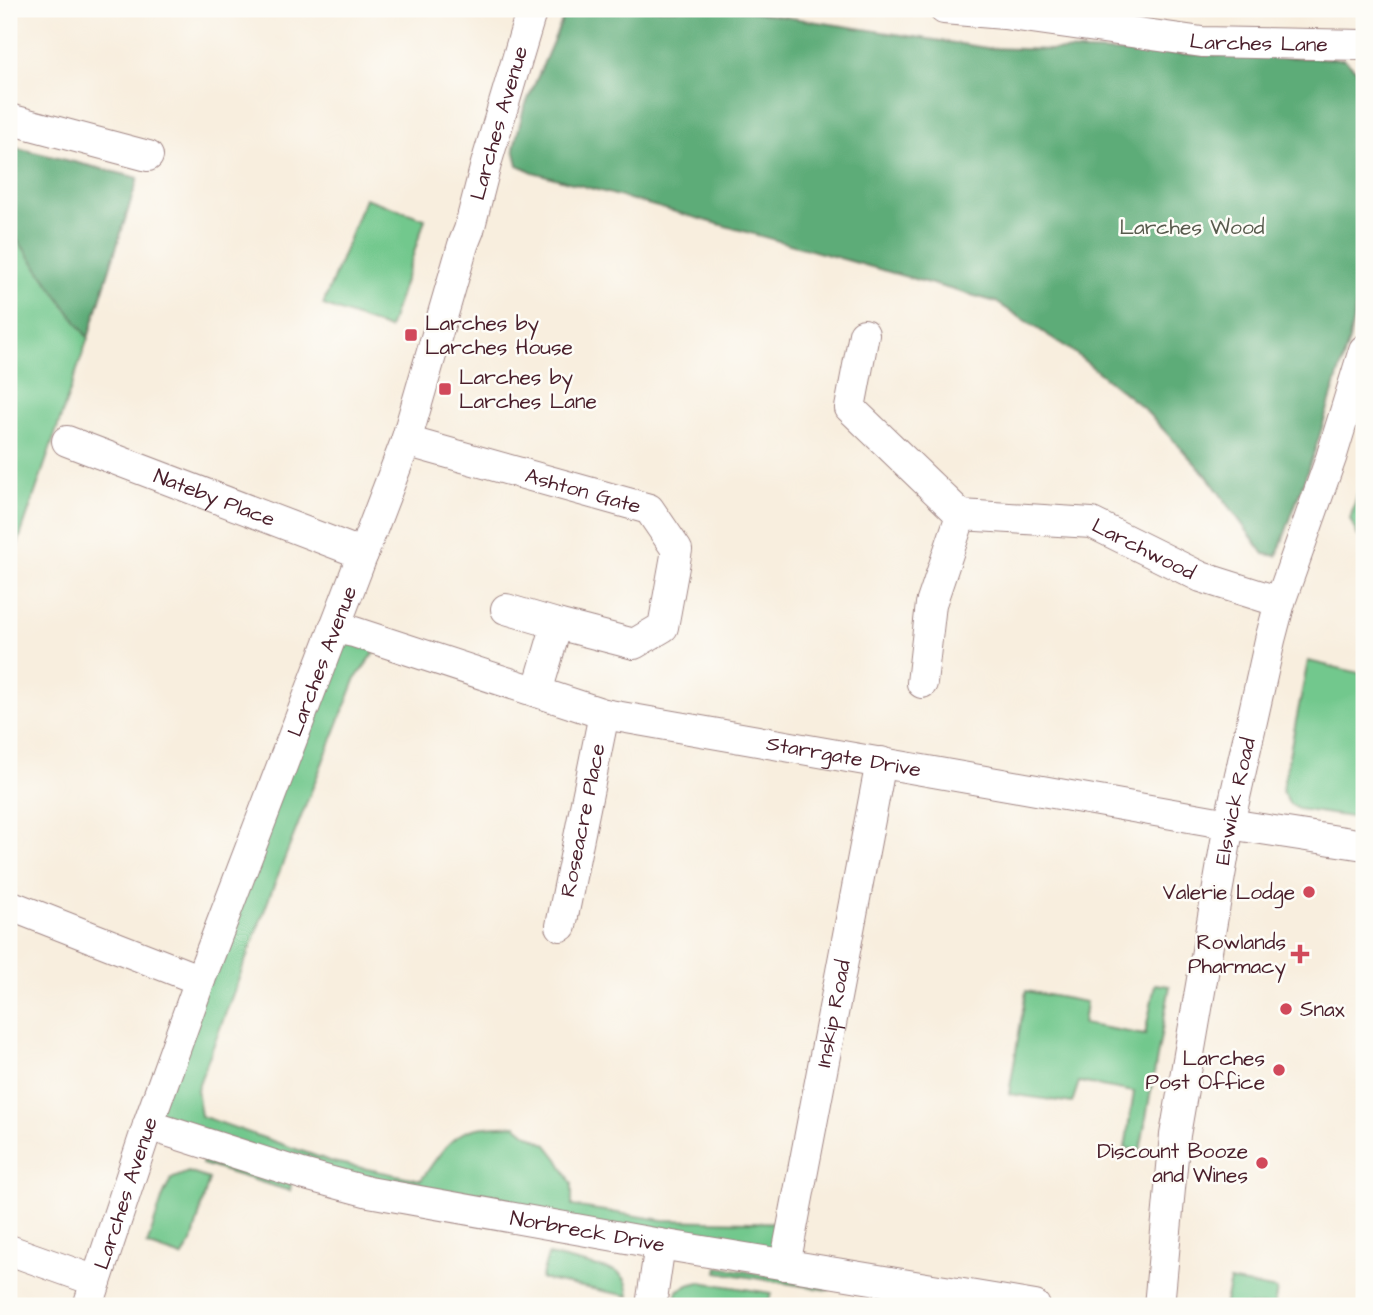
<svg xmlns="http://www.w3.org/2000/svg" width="1373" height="1315" viewBox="0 0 1373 1315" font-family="'Architects Daughter',sans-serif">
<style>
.green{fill:#72c88d;stroke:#5e745c;stroke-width:2}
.forest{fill:#5dac78;stroke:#546652;stroke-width:2}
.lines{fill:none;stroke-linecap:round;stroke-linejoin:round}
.minor-casing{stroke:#a18684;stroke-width:32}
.minor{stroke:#fff;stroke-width:30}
.poi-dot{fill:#d1495b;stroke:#fdfcf7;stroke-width:2.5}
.labels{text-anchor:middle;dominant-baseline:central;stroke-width:5;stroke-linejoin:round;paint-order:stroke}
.street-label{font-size:21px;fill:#4a1f2b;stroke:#fdfcf7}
.park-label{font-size:21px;fill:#585a4d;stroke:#fdfcf7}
.poi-label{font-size:21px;fill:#4a1f2b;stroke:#fdfcf7;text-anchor:end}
</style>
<rect width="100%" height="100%" fill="#fdfcf7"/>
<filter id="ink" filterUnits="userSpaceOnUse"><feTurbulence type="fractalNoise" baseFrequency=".0143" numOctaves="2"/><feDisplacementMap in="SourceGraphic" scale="14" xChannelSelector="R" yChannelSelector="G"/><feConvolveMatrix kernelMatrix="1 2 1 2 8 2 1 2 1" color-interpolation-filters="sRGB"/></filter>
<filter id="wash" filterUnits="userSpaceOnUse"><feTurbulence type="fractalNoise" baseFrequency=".00686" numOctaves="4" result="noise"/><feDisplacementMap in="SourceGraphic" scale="28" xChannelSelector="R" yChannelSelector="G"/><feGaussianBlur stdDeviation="1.57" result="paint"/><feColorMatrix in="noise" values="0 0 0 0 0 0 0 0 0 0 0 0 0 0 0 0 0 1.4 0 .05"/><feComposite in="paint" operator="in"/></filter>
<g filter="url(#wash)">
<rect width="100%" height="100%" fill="#f8eede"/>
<path class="green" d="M9 146 138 178 88 338 9 569Z
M365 198 425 219 389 329 323 305Z
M1364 474V537L1358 536 1350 519Z
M334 628 383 641 356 678 271 893 197 1089 201 1116 333 1162 421 1180C433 1164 444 1144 461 1134 476 1125 499 1127 516 1125L527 1134 547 1145 558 1159 572 1184V1206L663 1220 794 1223 785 1265 369 1192 148 1125Z
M1308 661 1364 674V819L1298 809 1289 803 1282 791Z
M1155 984 1170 986 1140 1151 1125 1148 1134 1092 1079 1082 1072 1103 1009 1094 1026 991 1086 1002 1083 1024 1145 1035Z
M204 1155 291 1184 290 1191 202 1164Z
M188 1172 209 1179 192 1242 182 1257 147 1245 163 1196 171 1179Z
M548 1255 615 1271C626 1277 628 1284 629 1296L541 1279Z
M718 1267 830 1285 829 1290 717 1272Z
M1230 1281 1277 1290 1274 1306H1224Z
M700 1282 771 1293 768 1306H714L675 1299 677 1291 688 1285Z"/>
<path class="forest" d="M567 9H734L987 48 1344 59 1364 77V265L1349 340 1316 447 1277 556 1264 554 1207 476 1143 408 1071 350 996 302 533 172 518 165 514 148 523 111Z
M9 146 138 178 88 338 9 228Z"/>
</g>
<g filter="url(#ink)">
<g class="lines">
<g class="minor-casing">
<g id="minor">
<path id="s1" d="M944 9 1004 14 1202 42 1364 45"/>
<path d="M9 119 148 156"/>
<path d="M864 334 850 408 961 515 931 604 922 683"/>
<path id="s2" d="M67 441 363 554"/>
<path id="s3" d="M406 441 649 509 677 550 663 627 634 644 557 624 506 609"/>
<path id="s4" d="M961 515 1092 523 1201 577 1280 602"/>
<path id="s5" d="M334 628 354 632 604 714 1229 824 1364 845"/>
<path d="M537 692 557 624"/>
<path d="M9 905 200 980"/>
<path id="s6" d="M561 926 604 714"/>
<path id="s7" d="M148 1125 302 1174 369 1192 660 1244 1035 1306"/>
<path d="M9 1250 96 1281"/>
<path id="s8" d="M785 1265 881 762"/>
<path id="s9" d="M88 1306 148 1125 200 980 406 441 463 245 469 230 486 164 532 9"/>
<path d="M651 1306 660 1244"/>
<path id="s10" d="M1159 1306 1175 1135 1229 824 1270 640 1280 602 1331 458 1364 350"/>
</g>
</g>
<use href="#minor" class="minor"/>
</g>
</g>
<g class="poi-dot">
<rect x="404" y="328" width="14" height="14" rx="3.5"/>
<rect x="438" y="382" width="14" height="14" rx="3.5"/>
<circle cx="1309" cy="892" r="7"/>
<path d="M1296.5 943.5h7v7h7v7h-7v7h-7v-7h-7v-7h7z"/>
<circle cx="1286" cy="1009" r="7"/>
<circle cx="1279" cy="1070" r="7"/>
<circle cx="1262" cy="1163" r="7"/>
</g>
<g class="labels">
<g class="street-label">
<text stroke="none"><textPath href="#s1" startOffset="317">Larches Lane</textPath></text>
<text stroke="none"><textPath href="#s9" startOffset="1253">Larches Avenue</textPath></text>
<text stroke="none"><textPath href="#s3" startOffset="184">Ashton Gate</textPath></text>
<text stroke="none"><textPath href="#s2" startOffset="158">Nateby Place</textPath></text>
<text stroke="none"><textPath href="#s4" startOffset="189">Larchwood</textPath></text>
<text stroke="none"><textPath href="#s9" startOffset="686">Larches Avenue</textPath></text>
<text stroke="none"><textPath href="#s5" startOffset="527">Starrgate Drive</textPath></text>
<text stroke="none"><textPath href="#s10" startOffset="511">Elswick Road</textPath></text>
<text stroke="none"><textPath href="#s6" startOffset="108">Roseacre Place</textPath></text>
<text stroke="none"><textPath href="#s8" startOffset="256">Inskip Road</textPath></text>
<text stroke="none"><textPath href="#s9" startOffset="119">Larches Avenue</textPath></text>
<text stroke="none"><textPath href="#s7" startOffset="453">Norbreck Drive</textPath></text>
</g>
<g class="park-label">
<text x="1192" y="227">Larches Wood</text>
</g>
<g class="poi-label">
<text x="425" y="323" text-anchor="start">Larches by<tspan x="425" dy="24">Larches House</tspan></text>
<text x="459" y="377" text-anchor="start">Larches by<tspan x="459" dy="24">Larches Lane</tspan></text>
<text x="1295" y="892">Valerie Lodge</text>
<text x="1286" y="942">Rowlands<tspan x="1286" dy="24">Pharmacy</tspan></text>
<text x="1300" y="1009" text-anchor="start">Snax</text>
<text x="1265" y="1058">Larches<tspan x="1265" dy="24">Post Office</tspan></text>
<text x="1248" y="1151">Discount Booze<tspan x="1248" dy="24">and Wines</tspan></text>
</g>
</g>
<rect width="1373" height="1315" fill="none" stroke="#fdfcf7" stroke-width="35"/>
</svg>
